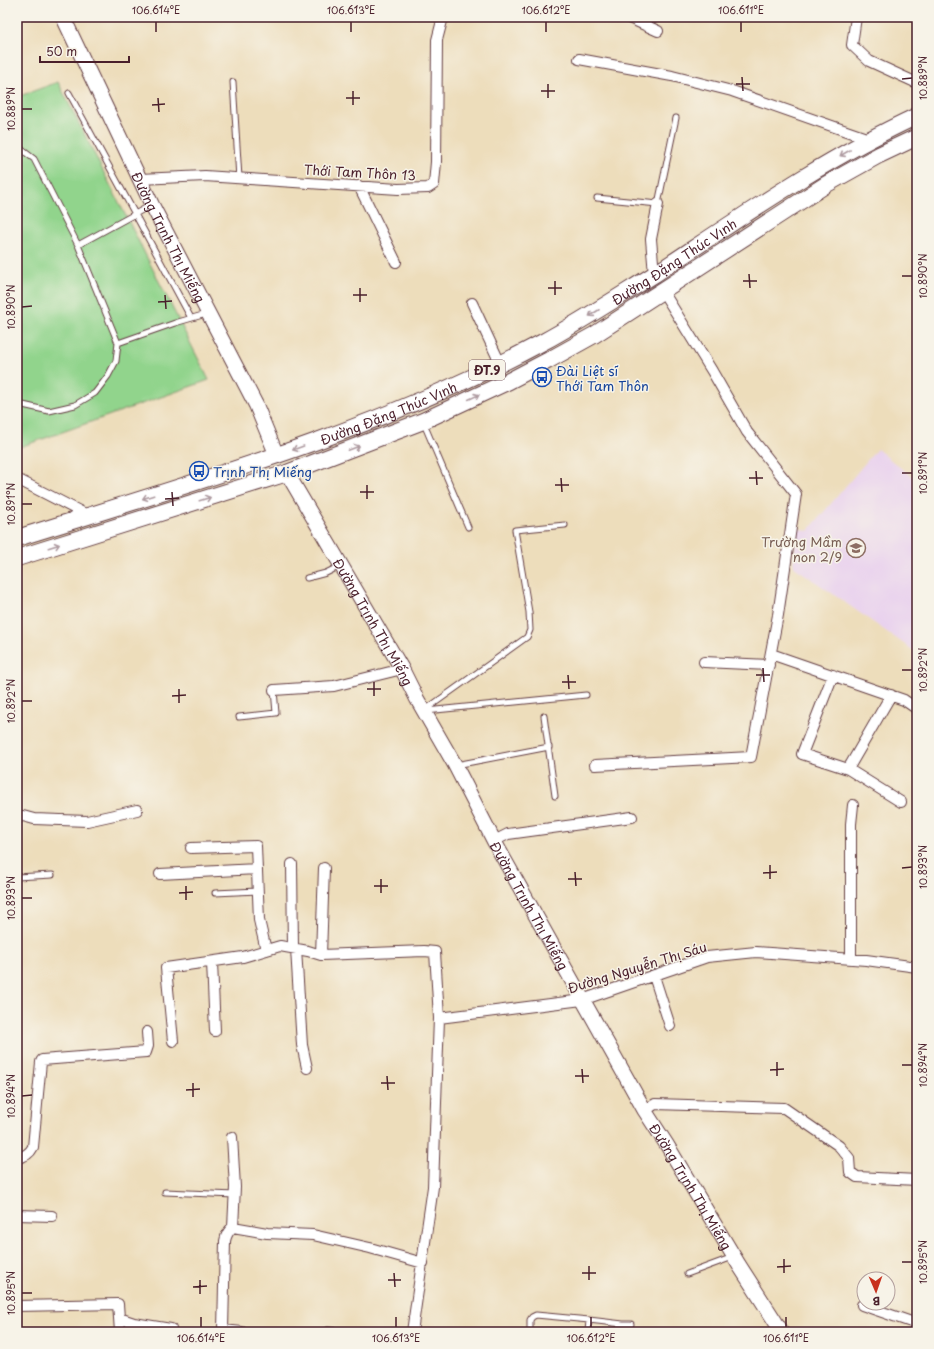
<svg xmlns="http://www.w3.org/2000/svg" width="934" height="1349" viewBox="0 0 934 1349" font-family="'Playpen Sans',sans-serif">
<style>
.built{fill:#e9d2ee}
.green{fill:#91d48c;stroke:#6e7a5c}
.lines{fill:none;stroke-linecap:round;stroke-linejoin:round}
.service-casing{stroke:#623c41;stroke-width:7}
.minor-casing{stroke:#623c41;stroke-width:12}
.secondary-casing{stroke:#623c41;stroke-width:16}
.primary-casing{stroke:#623c41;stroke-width:18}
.service{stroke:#fff;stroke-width:5}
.minor{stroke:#fff;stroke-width:10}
.secondary{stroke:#fff;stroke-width:14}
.primary{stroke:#fff;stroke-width:16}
.oneway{stroke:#ae9aa0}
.ticks{fill:none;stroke:#4a1f2b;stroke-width:1.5}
.labels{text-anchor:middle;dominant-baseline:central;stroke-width:3;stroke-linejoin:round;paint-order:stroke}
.shield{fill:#f7f3e8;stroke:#7e5f64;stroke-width:1}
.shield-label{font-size:12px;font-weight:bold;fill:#4a1f2b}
.street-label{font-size:13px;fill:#4a1f2b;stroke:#f7f3e8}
.transit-label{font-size:13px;fill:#164399;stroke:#f7f3e8;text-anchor:start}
.education-label{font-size:13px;fill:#785e54;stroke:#f7f3e8;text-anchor:end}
.neatline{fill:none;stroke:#4a1f2b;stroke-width:1.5}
.ticks-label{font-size:10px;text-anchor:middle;fill:#4a1f2b}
</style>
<rect width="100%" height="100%" fill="#f7f3e8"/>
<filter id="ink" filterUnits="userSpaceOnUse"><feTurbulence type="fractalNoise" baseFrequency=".025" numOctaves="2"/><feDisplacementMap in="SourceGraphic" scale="8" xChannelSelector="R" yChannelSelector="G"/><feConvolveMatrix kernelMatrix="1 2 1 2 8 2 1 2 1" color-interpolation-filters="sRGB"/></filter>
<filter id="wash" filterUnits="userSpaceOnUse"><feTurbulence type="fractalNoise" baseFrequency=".012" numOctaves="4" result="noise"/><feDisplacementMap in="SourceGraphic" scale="16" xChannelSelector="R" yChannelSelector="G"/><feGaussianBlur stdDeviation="0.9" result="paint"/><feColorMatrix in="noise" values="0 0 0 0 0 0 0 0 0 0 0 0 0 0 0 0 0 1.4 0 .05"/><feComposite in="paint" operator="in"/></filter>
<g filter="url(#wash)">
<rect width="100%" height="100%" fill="#edddbb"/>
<path class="built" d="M877 449 917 481V653L793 566 797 528 808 531Z"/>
<path class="green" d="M58 82 209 380 20 447 17 441V97Z"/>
</g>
<g filter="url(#ink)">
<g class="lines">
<g class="service-casing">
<path id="service" d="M233 82 239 178
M17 146 34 159 78 245 135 214 69 93
M597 198 658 204 676 118
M151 205 135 214 191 318
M118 343 175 323 206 314
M17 402 23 405 49 411 75 405 95 393 108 376 116 361 118 343 78 245
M424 424 468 527
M307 578 326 573 340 566
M425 710 527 637 530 630 529 612 515 530 565 525
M426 711 586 695
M544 716 555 796
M239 717 276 713 274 690
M456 765 549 747
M17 877 52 875
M215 893 258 891
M165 1192 235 1195
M687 1274 733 1257
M589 1320 623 1324H631
M328 1330 347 1332
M530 1332V1320L532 1317 536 1315 589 1320 588 1332"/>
</g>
<g class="minor-casing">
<path id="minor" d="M627 17 658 31
M856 17 852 45 869 61 917 83
M579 59 672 76 732 91 869 139
M140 179 205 176 398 189 428 188 434 184 436 162 437 40 443 17
M359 186 396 262
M654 274 651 239 658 204
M472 303 500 363
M17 479 89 516
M771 654 904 700 917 709
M704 662 769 665
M833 675 802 754 848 769 901 802
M274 690 334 686 402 669
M595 765 751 757 778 615 796 494 747 432 712 371 662 290
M848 769 891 695
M17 817 23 816 34 819 87 821 137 810
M494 841 508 834 632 817
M191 848 256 846 259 920 266 950
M292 864 293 948
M160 874 257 869
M296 949 302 1045 307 1068
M321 955 324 868
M851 959V824L853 805
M212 962 215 1031
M654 976 670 1026
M173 1041 166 968 243 957 280 946 308 951 321 955 424 951 435 952 439 1018
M645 1111 655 1104 784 1108 839 1146 849 1158 850 1172 857 1177 917 1180
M232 1137 235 1187 233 1227 267 1233 313 1235 370 1248 423 1263
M17 1158C24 1157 30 1153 33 1147L41 1062 42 1060 146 1052 148 1046 147 1032
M17 1215 52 1216
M233 1227C228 1231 226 1235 225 1241L223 1330 242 1332
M862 1305 917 1324
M17 1306 118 1304 120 1332
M119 1318 134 1323 171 1329
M412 1332 433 1187 439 1018 582 1000 707 957 756 952 866 960 917 967"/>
</g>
<g class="secondary-casing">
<g id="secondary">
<path id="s1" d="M63 17 152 205 256 405 277 456"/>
<path id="s2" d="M287 473 402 669 417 699 455 765 494 841 645 1111 667 1145 739 1265 782 1332"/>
</g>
</g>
<g class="primary-casing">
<g id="primary">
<path id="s3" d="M17 538C196 482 377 431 543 342 582 321 618 297 655 274 740 218 824 159 917 116"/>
<path d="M17 558 287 473 423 421 509 381 549 360 594 335 827 184 879 155 917 137"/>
</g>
</g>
<use href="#service" class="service"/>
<use href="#minor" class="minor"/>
<use href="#secondary" class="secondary"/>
<use href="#primary" class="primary"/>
</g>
<defs><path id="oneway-shaft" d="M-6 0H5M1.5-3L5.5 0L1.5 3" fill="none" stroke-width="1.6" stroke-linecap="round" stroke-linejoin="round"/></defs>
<g class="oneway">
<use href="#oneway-shaft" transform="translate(845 153) rotate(150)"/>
<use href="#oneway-shaft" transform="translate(594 313) rotate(147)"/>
<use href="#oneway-shaft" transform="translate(474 397) rotate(-25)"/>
<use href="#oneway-shaft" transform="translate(298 448) rotate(160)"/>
<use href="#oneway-shaft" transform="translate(354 448) rotate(-21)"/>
<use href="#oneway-shaft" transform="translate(148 497) rotate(162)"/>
<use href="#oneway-shaft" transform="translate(205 499) rotate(-17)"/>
<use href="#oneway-shaft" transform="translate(54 546) rotate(-17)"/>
</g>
</g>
<path class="ticks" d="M156 22V32M351 22V32M546 22V32M741 22V32M742 77 743 91M902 79 912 78M548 84V98M736 84H750M353 91V105M541 91H555M158 98 159 112M346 98H360M152 105 165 104M22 109H32M749 274 750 288M902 276H912M555 281V295M743 281H757M360 288V302M548 288H562M165 295 166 309M353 295H367M158 302 172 301M22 307 32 306M756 471 757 485M902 473H912M561 478 562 492M749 478H763M367 485V499M555 485H569M172 492 173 506M360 492H374M165 499 179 498M22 504H32M763 668 764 682M902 670H912M568 675 569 689M756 675H770M374 682V696M562 682H576M179 689V703M367 689H381M172 696 186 695M22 701H32M770 865V879M902 868 912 867M575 872 576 886M763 873 777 872M381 879V893M568 879H582M186 886V900M374 886H388M179 893 193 892M22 898H32M777 1062V1076M902 1065H912M582 1069 583 1083M770 1070 784 1069M387 1076 388 1090M575 1076H589M193 1083V1097M381 1083H395M186 1090 200 1089M22 1096 32 1095M784 1259V1273M902 1262H912M589 1266V1280M777 1267 791 1266M394 1273 395 1287M582 1273H596M200 1280V1294M388 1280H401M193 1287 207 1286M22 1293H32M201 1317V1327M396 1317V1327M591 1317V1327M786 1317V1327"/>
<defs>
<g id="bus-ring" transform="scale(1)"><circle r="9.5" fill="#f7f3e8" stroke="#1a4fb4" stroke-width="1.5"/><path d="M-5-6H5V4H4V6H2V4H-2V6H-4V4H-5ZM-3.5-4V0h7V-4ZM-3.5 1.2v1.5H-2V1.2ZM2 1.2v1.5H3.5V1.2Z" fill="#1a4fb4"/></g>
<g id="school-ring" transform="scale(1)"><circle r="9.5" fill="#f7f3e8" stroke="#8d6e63" stroke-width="1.5"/><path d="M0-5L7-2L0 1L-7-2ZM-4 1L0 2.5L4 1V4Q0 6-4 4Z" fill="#8d6e63"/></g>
</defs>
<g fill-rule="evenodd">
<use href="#bus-ring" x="542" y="377"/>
<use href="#bus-ring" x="199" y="471"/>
<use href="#school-ring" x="856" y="548"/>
</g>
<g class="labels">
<rect class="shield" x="469" y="360" width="36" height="20" rx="3"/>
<g class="shield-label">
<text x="487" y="370">ĐT.9</text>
</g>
<g class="street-label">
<text transform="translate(360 172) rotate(3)">Thới Tam Thôn 13</text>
<text stroke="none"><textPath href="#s1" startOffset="244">Đường Trịnh Thị Miếng</textPath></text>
<text stroke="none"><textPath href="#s3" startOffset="716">Đường Đặng Thúc Vịnh</textPath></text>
<text stroke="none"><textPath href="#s3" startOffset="392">Đường Đặng Thúc Vịnh</textPath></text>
<text stroke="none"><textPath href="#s2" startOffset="172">Đường Trịnh Thị Miếng</textPath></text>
<text stroke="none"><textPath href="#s2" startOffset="496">Đường Trịnh Thị Miếng</textPath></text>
<text transform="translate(637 967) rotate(-17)">Đường Nguyễn Thị Sáu</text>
<text stroke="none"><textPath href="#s2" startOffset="820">Đường Trịnh Thị Miếng</textPath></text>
</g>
<g class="transit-label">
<text x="556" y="370">Đài Liệt sĩ<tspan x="556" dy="15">Thới Tam Thôn</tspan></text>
<text x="213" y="471">Trịnh Thị Miếng</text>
</g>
<g class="education-label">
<text x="842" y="541">Trường Mầm<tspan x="842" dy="15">non 2/9</tspan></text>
</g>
</g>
<rect width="934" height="1349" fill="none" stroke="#f7f3e8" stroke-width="44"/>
<g transform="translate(876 1291) rotate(178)"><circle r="19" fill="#f7f3e8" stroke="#b29e9c"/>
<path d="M0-3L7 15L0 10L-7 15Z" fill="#c8321e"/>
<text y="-6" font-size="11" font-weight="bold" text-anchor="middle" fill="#4a1f2b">B</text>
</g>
<path d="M40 56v6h89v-6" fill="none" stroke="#4a1f2b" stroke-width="2"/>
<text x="46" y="56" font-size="12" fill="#4a1f2b" stroke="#f7f3e8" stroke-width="3" paint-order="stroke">50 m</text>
<rect x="22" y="22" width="890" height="1305" class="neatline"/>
<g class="ticks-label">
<text x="156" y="14">106.614°E</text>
<text x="351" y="14">106.613°E</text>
<text x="546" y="14">106.612°E</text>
<text x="741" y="14">106.611°E</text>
<text transform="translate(923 78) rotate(-90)" y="4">10.889°N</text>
<text transform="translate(11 109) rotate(-90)" y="4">10.889°N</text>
<text transform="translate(923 276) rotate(-90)" y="4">10.890°N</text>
<text transform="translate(11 307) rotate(-90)" y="4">10.890°N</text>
<text transform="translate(923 473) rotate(-90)" y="4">10.891°N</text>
<text transform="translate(11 504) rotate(-90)" y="4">10.891°N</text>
<text transform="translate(923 670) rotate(-90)" y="4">10.892°N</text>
<text transform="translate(11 701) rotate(-90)" y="4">10.892°N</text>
<text transform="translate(923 867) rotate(-90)" y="4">10.893°N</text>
<text transform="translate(11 898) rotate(-90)" y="4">10.893°N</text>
<text transform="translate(923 1065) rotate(-90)" y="4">10.894°N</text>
<text transform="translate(11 1096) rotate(-90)" y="4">10.894°N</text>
<text transform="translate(923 1262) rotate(-90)" y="4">10.895°N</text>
<text transform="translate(11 1293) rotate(-90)" y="4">10.895°N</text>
<text x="201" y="1342">106.614°E</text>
<text x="396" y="1342">106.613°E</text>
<text x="591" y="1342">106.612°E</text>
<text x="786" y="1342">106.611°E</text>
</g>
</svg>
